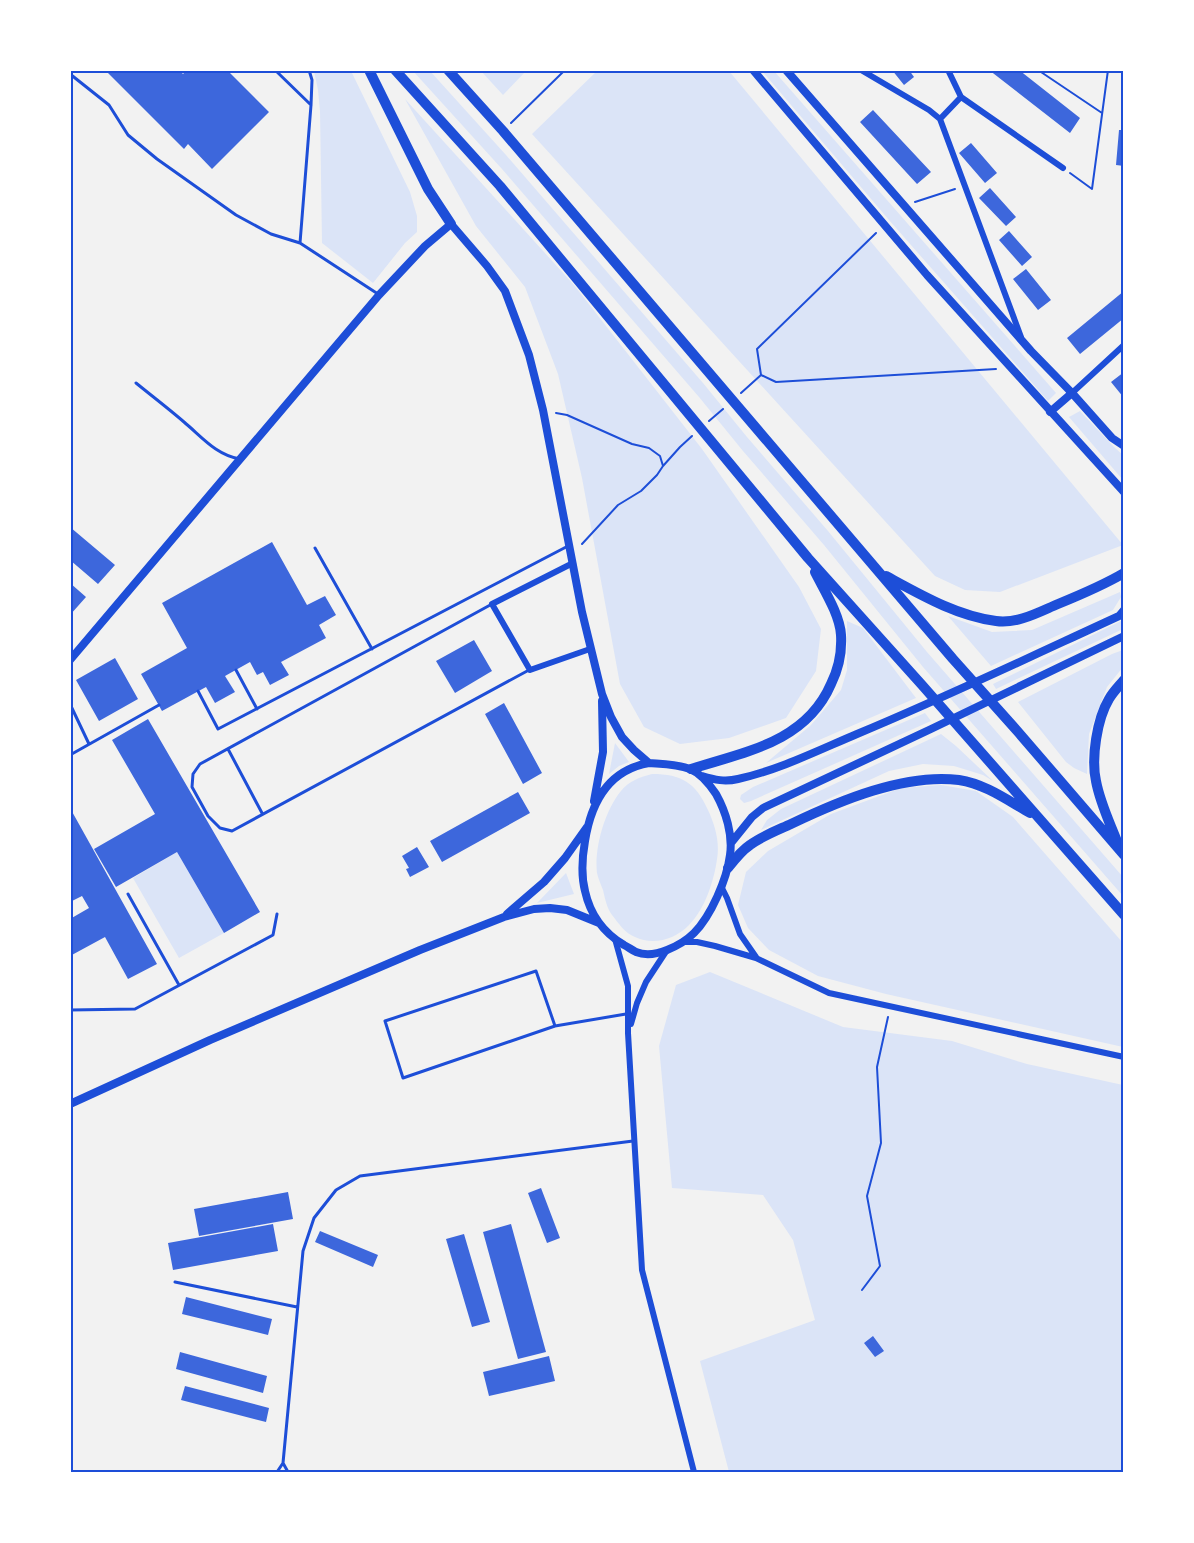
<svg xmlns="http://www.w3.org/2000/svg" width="1194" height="1543" viewBox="0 0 1194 1543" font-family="'Sofia Sans Condensed',sans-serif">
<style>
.green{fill:#dbe4f7}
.building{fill:#3d67dc}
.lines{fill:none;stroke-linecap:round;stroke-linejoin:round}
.path{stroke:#1d4ed8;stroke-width:2}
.service{stroke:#1d4ed8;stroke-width:3}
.minor{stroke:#1d4ed8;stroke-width:6}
.tertiary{stroke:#1d4ed8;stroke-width:8}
.secondary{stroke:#1d4ed8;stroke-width:8}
.motorway{stroke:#1d4ed8;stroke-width:10}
.neatline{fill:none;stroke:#1d4ed8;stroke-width:2}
</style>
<rect width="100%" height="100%" fill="#f2f2f2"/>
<path class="green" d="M314 71H351L410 192 417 216V232L405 243 373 283 322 243 320 111 318 90Z
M413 71H430L506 155 703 383 747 437 828 531 927 652 1123 877V896L923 667 824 545 743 451 699 397 502 169Z
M481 71H526L503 95Z
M597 71H729L1123 545 1000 592 965 590 935 576 532 134Z
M762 71H774L1056 393 1048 401 889 220Z
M405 99 574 285 702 449 799 587 821 629 816 671 786 718 729 738 680 744 644 727 620 684 582 478 558 374 525 287 476 226Z
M1080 411 1114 447 1123 455V480L1069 417Z
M1120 592 1121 597 1113 610 991 666 948 616 992 632 1032 630Z
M1123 620V629L996 689 993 684Z
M847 621 863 628 916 698 766 763 811 725 841 690 847 670Z
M1123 650V667L1107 687 1089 734 1087 774 1074 768 1066 762 1018 702 1112 654Z
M925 713 931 721 751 801 744 803 740 799 741 795 753 787Z
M941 734 956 746 993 781 983 775 954 766 923 764 889 771 761 830 767 820 781 809Z
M615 743 629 762 619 766 609 774Z
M652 774C682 774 696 783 708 810 715 825 720 842 717 859 714 881 705 909 689 925 676 939 653 946 635 937 625 933 619 924 612 915 607 908 605 899 603 890 601 885 598 878 597 873 594 848 605 810 621 791 629 781 640 777 652 774Z
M941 785 976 791 1013 817 1123 943V1047L886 994 818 976 769 950 748 928 738 905 746 872 768 851 831 814 901 788Z
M177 852 224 933 179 958 133 878Z
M566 873 574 894 537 903Z
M710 972 843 1027 952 1041 1027 1064 1123 1085V1472H729L700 1361 815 1320 793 1240 763 1195 672 1188 659 1046 676 985Z"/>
<path class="building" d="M105 70H179L183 74 187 70H227L269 112 212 169 188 144 184 149Z
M892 70H909L914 77 904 85Z
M989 70H1019L1080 118 1070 133Z
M873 110 931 172 917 184 860 122Z
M1119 130H1124V166L1116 165Z
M971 143 997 173 985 183 959 153Z
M990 188 1016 217 1006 226 979 198Z
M1009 231 1032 257 1022 266 999 240Z
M1026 269 1051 300 1038 310 1013 279Z
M1124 291V318L1080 354 1067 338Z
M1124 372V398L1111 382Z
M70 527 115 565 98 584 70 560Z
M272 542 307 605 325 596 336 615 319 625 326 638 281 662 289 675 270 685 263 672 257 675 250 662 225 676 235 692 215 703 206 687 162 711 141 674 187 648 162 603Z
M70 583 86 597 70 615Z
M474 640 492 671 455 693 436 661Z
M115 658 138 699 99 721 76 680Z
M504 703 542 773 523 784 485 714Z
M148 719 260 912 224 933 177 852 116 887 94 849 155 814 112 740Z
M518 792 530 813 442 862 430 841Z
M70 808 157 964 128 979 105 937 70 956V919L89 908 82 896 70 902Z
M417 847 429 867 410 877 406 869 409 868 402 856Z
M541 1188 560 1238 547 1243 528 1193Z
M288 1192 293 1219 199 1236 194 1209Z
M273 1224 278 1251 173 1270 168 1243Z
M511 1224 546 1352 518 1359 483 1232Z
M320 1231 378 1255 373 1267 315 1242Z
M464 1234 490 1322 472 1327 446 1239Z
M186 1297 272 1319 268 1335 182 1314Z
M873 1336 884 1351 875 1357 864 1343Z
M180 1352 267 1376 263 1393 176 1369Z
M549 1356 555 1381 489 1396 483 1372Z
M185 1386 269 1408 266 1422 181 1400Z"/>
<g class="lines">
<path class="path" d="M1038 70 1102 113
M511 123 565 70
M1070 173 1092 189 1108 70
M915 202 955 189
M761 375 757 349 876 233
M761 375 776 382 996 369
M741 393 761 375
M556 413 567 415 632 444 649 448 660 456 663 466 657 475 641 491 618 505 582 544
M709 421 723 409
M663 466 680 447 692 436
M862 1290 880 1266 867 1196 881 1143 877 1067 888 1017"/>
<path class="service" d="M275 70 311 105
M309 70 312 80 311 105 300 243 378 294
M70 74 109 105 128 135 157 159 236 215 271 234 300 243
M136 383C152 396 169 409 184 422 202 437 216 455 240 459
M315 548 372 649
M492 604 200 764 193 774 192 787 208 816 220 828 232 831 529 670
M236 670 257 709
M198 691 218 729 568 546
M70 704 89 744
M228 749 262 813
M70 755 159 705
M128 894 179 985
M70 1010 135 1009 273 935 277 914
M555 1026 536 971 385 1021 403 1078 555 1026 626 1014
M175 1282 297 1307
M283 1463 288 1472
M277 1472 283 1463 303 1251 314 1218 336 1190 360 1176 633 1141"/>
<path class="minor" d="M861 70 929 110 940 119 1021 337
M948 70 961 97 1063 168
M940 119 961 97
M1072 393 1124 345
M573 563 492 604 530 670 590 649
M721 886 727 898 740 934 756 957
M615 939 628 986V1033L642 1270 694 1472
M683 942H697L715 946 756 958 829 993 1124 1057
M631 1024 637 1003 646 982 667 950"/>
<path class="tertiary" d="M753 70 927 275 1124 492
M786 70 1031 351 1072 393 1112 438 1124 446
M1050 412 1072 393
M70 660 379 295 425 246 451 224"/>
<path class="secondary" d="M451 224 487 266 505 291 529 355 543 410 582 612 602 694 611 717 622 737 634 750 649 763
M649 763C662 764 677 764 690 769 700 773 710 785 716 794 726 812 733 835 730 855 727 879 711 916 694 933 686 941 677 946 667 950 657 954 646 956 636 952 632 950 628 947 624 945 604 933 590 914 585 891 581 875 582 858 585 841 591 803 608 770 649 763Z
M702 776C715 780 725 782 738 779 779 770 819 750 857 734 946 697 1032 656 1119 616L1124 610
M594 801 603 752 602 701
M731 843 752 817 763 808 931 729 1124 636
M507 914 544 882 565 858 587 827
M70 1104 210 1040 420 950 504 917 534 909 550 908 567 910 599 923"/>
<path class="motorway" d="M369 70 428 189 451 224
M395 70 500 186 808 558 922 685 1124 915
M448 70 503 131 953 659 1019 733 1124 855
M886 576C921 595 957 616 996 621 1018 624 1039 612 1058 604 1080 595 1102 586 1124 573
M691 769C745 752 806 742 831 684 838 670 842 652 841 635 840 615 824 590 815 572
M1118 844C1110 823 1100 803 1096 781 1091 758 1097 719 1109 699 1113 692 1119 686 1124 680
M728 868C735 859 741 851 750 845 762 836 778 830 791 824 839 801 905 773 959 780 985 784 1007 800 1030 813"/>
</g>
<rect width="1194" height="1543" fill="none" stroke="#ffffff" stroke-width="144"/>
<rect x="72" y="72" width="1050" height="1399" class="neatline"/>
</svg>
